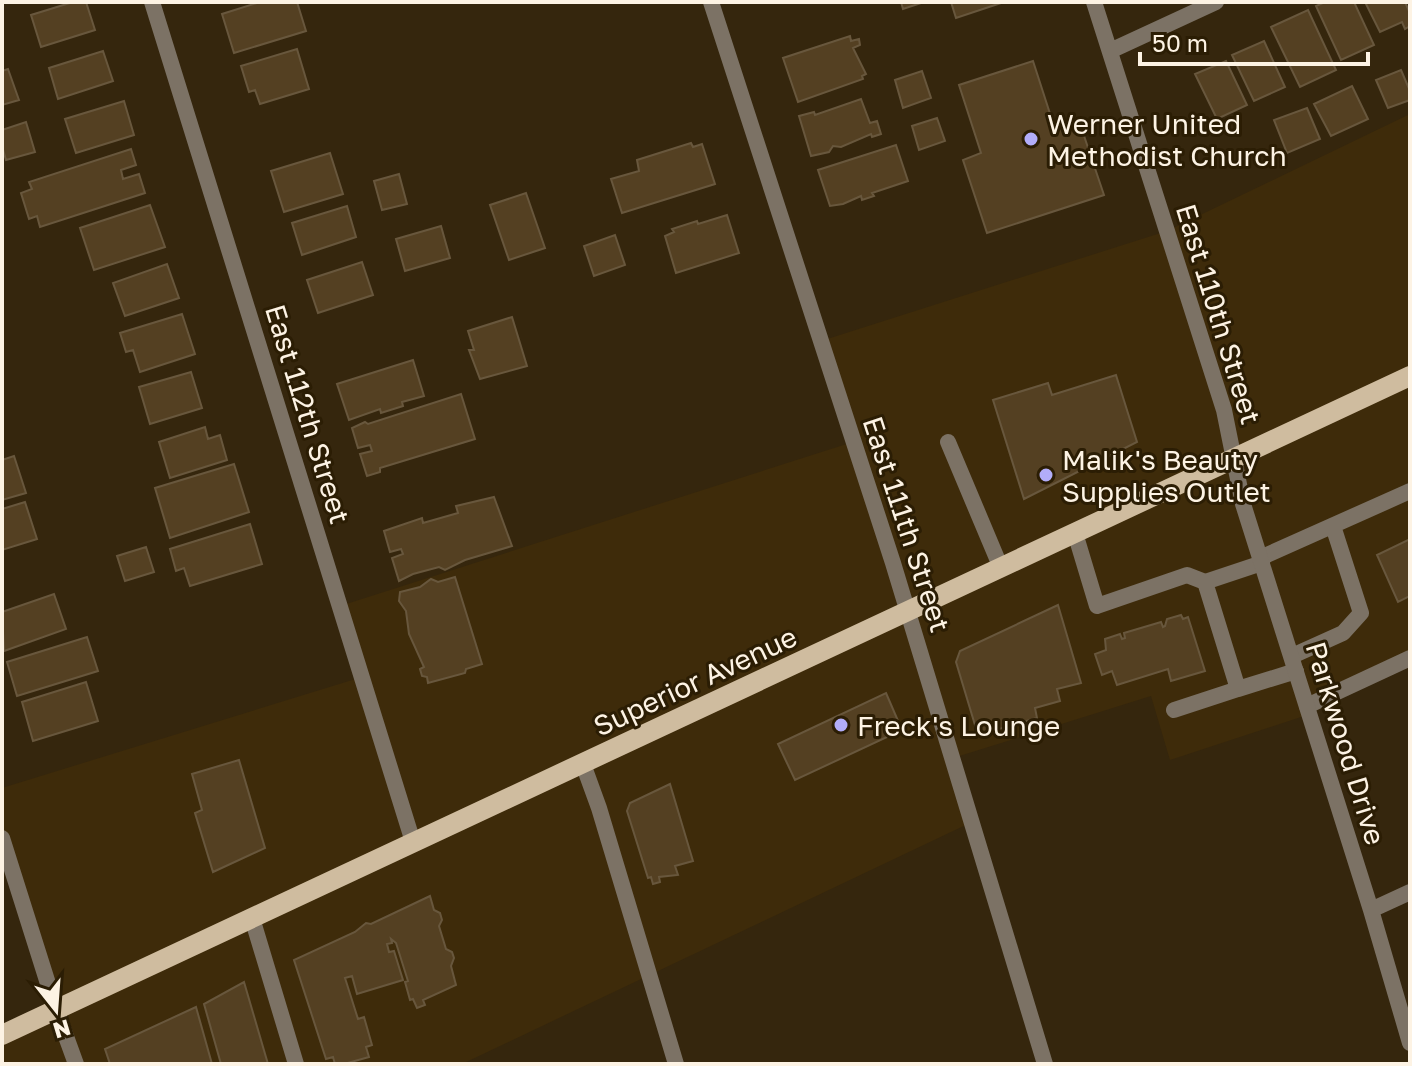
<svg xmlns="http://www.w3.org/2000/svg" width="1412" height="1066" viewBox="0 0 1412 1066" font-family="'Golos Text',sans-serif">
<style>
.built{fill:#3e2b0a}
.building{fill:#544022;stroke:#68573d;stroke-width:2}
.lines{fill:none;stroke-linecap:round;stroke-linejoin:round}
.lane{stroke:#7c7265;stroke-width:16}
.street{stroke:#7c7265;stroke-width:16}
.primary{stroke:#cfbc9f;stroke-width:20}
.poi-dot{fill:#b2adf9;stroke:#2b1d04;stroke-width:3}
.labels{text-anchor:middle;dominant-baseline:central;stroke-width:6;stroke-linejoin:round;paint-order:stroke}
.poi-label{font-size:28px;fill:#fdf3e4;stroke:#2b1d04;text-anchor:start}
.street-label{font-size:28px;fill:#fdf3e4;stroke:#2b1d04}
</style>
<rect width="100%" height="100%" fill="#35260d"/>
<path class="built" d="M1410 114V658L1308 706 1310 714 1170 760 1151 696 953 758 972 822 462 1064H2V1035L56 1009 2 838V788L362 677 340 606 853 442 821 341 1167 231Z"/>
<path class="building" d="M73 2H86L95 30 41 47 31 15Z
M260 2H297L306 31 234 53 222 14Z
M901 2H924L903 9Z
M951 2H1004L956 18Z
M1325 2H1354L1374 45 1341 60 1316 6Z
M1365 2H1405L1410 13V26L1405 29 1402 22 1380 32Z
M1308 10 1336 70 1300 87 1271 27Z
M850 36 851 41 859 39 860 45 853 48 866 74 862 76 863 79 798 102 783 58Z
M1264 41 1285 87 1254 101 1232 55Z
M297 49 309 89 260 104 255 90 249 92 241 66Z
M103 51 113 81 58 99 49 68Z
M1033 61 1054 126 1078 118 1104 195 987 233 963 160 981 153 959 85Z
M1226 61 1247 105 1217 119 1195 74Z
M8 69 19 100 2 105V71Z
M1401 70 1410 91V100L1388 108 1376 80Z
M922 71 931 98 903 108 895 80Z
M1352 86 1368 119 1331 136 1314 104Z
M861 99 870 123 877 121 881 134 872 137 871 134 841 147 833 146 829 152 811 156 799 116 814 112 815 115Z
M124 101 134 135 76 153 65 119Z
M1307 108 1320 139 1287 153 1274 120Z
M937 118 945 141 919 150 912 126Z
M26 122 35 152 6 160 2 146V130Z
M691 143 693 147 702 144 715 184 622 213 611 179 639 171 637 160Z
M896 145 908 181 872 193 874 196 862 200 861 196 843 204 830 206 818 170Z
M131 149 136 165 121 170 123 179 139 174 145 193 40 227 37 216 29 219 21 193 32 189 29 182Z
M330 153 343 194 284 212 271 171Z
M399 174 407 204 382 210 374 181Z
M526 193 545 248 509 260 490 205Z
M150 205 165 247 94 270 80 228Z
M347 206 356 237 302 255 292 223Z
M727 215 739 253 676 273 665 236 674 232 672 229 697 221 698 224Z
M441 226 450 258 405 271 396 239Z
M615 235 625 265 594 276 584 246Z
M362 262 373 295 318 313 307 280Z
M167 264 179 298 125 316 113 283Z
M182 314 195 354 140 372 133 350 126 352 120 333Z
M512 317 527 366 480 379 469 350H474L468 331Z
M413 360 424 396 402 402 403 406 381 413 380 409 349 420 337 384Z
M191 372 202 408 150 424 139 387Z
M1116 375 1137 442 1024 499 993 400 1048 383 1052 395Z
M461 394 475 439 380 468V472L367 476 360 454 372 451 370 445 358 448 352 428 365 422 368 424Z
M205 427 208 439 220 435 227 460 170 478 159 442Z
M14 456 26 493 2 500V460Z
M234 464 249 512 170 538 155 488Z
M494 497 512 546 465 560 445 570 439 567 413 574 399 581 392 558 403 554 401 549 390 552 384 531 422 518 423 523 458 513 456 506Z
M25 502 37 539 2 550V509Z
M250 524 262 564 190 586 184 568 176 571 170 549Z
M1410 539V596L1398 602 1377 555Z
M146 547 154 572 125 581 117 556Z
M455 577 482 664 466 669 465 673 428 683 427 677 422 676 420 669 424 667 409 634 406 611 399 601 400 592 420 587 431 579 438 582Z
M54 594 66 629 4 651 2 612Z
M1058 605 1081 683 1057 689 1060 701 1035 708 1037 718 978 735 956 662 960 651Z
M1181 615 1183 619 1188 617 1205 671 1171 681 1168 669 1117 685 1112 671 1102 675 1095 654 1106 650 1105 639 1120 634 1122 639 1125 638 1124 633 1161 622 1163 627 1165 626 1167 619Z
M87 637 98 671 17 696 7 662Z
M86 682 98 721 33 741 22 702Z
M886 693 902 730 795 780 778 744Z
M239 760 265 848 213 872 195 813 202 810 192 774Z
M670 784 693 861 675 866 678 875 659 877 660 882 653 884 651 877 648 878 627 811 630 803Z
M430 896 434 910 440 913 442 920 439 926 446 949 452 952 454 958 451 966 456 985 423 1000 425 1005 417 1008 413 999 410 1000 405 982 408 981 396 943 391 939 392 943 387 944 389 952 394 951 403 980 357 994 352 976 345 978 358 1019 364 1017 372 1045 366 1047 369 1057 344 1064H335L333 1057 326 1059 294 960 355 932 366 923 371 924Z
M244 982 268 1064H221L204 1004Z
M196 1007 212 1064H110L105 1049Z"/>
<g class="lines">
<path class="lane" d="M948 442 1001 568
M1075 533 1097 606 1187 575 1205 582 1238 689 1296 671
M1260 558 1410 491
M1205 582 1262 563
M1292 656 1343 633 1361 613 1333 526
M1307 706 1410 658
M1174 710 1238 689
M56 1009 76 1064"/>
<path class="street" d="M152 2 413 842
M711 2 893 563 1045 1064
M1094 2 1224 410 1243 504 1371 910 1410 1043
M1110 51 1216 2
M583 764 599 808 676 1064
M2 838 56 1009
M1371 910 1410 892
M252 918 296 1064"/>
<path class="primary" d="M2 1035 1410 376"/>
</g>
<g class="poi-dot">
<circle cx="1031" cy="139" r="8"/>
<circle cx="1046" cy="475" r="8"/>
<circle cx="841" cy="725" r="8"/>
</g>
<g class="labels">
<g class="poi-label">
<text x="1047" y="123">Werner United<tspan x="1047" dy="32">Methodist Church</tspan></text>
<text x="1062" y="459">Malik's Beauty<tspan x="1062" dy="32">Supplies Outlet</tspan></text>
<text x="857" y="725">Freck's Lounge</text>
</g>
<g class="street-label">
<text transform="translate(1219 314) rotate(73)">East 110th Street</text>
<text transform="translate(308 414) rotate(73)">East 112th Street</text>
<text transform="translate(907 524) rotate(72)">East 111th Street</text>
<text transform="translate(695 681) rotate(-25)">Superior Avenue</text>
<text transform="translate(1346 743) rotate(73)">Parkwood Drive</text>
</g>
</g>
<rect width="1412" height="1066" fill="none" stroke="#fdf3e4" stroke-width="8"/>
<g transform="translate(56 1010) rotate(163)" stroke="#2b1d04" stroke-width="6" paint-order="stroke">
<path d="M0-6L14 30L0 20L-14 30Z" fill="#fdf3e4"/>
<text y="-12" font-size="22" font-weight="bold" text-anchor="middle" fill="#fdf3e4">N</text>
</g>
<path d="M1140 52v12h228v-12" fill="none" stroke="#fdf3e4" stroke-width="4"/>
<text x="1152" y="52" font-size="24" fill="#fdf3e4" stroke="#2b1d04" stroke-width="6" paint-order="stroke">50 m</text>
</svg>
